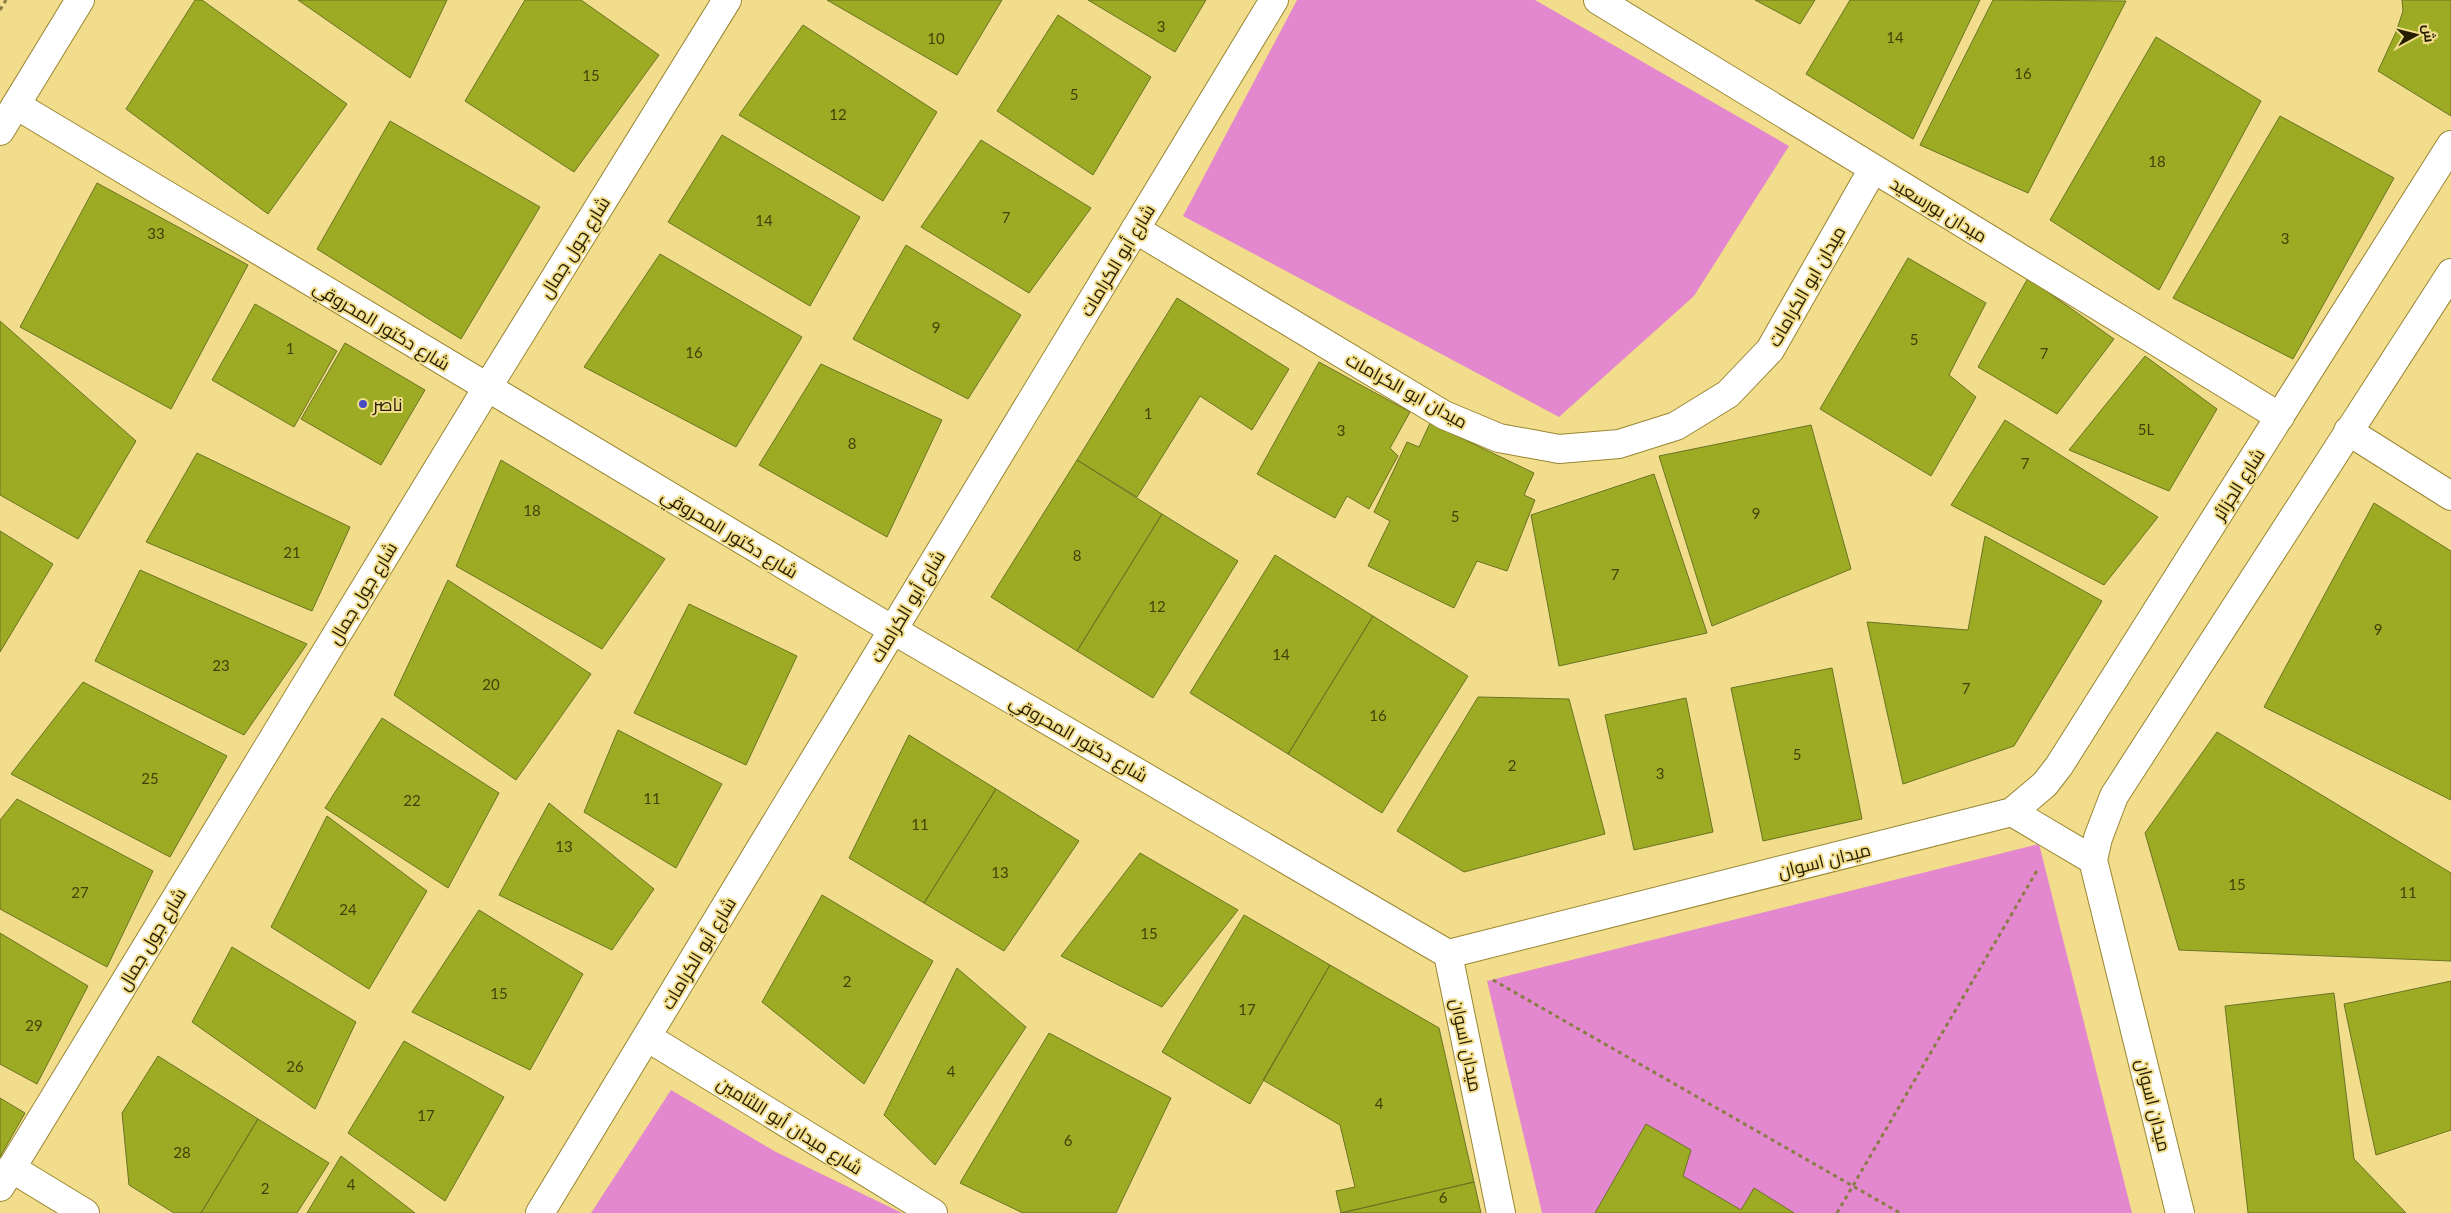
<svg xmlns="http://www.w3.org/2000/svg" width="2451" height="1213" viewBox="0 0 2451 1213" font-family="Lato,Cairo,sans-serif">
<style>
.green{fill:#e388ce}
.building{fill:#9dab24;stroke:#6a7323}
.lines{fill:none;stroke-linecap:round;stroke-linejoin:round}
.minor-casing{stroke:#998634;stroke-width:30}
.secondary-casing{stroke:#998634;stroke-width:30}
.path{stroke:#897c44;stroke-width:3;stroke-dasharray:4 4;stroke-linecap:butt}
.minor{stroke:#fff;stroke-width:28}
.secondary{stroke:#fff;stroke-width:28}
.poi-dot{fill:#484dc2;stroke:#f1dd8b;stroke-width:2}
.labels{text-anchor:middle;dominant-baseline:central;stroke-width:4;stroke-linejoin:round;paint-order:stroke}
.number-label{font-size:15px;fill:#434009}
.street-label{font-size:18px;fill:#251d00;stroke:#f1dd8b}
.poi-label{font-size:18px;fill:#251d00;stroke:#f1dd8b;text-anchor:start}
</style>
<rect width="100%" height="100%" fill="#f1dd8b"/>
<path class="green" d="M1297 0H1535L1789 146 1694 296 1559 417 1183 216Z
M2039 844 2132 1213H1542L1487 981Z
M671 1090 776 1152 902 1213H591Z"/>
<path class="building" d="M195 0H202L347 104 268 214 126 109Z
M298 0H447L410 78Z
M525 0H581L659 55 574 172 465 101Z
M827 0H1002L957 75Z
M1088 0H1206L1175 52Z
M1755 0H1815L1800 24Z
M1850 0H1980L1913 139 1806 74Z
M1993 0 2126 1 2028 193 1920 145Z
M2402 0H2451V116L2378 71 2396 32 2403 11Z
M1058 15 1151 77 1093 175 997 111Z
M803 25 937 112 883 201 739 115Z
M2156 37 2261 101 2159 290 2050 220Z
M2280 116 2394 178 2293 359 2173 298Z
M390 121 540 207 461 339 317 249Z
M722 135 860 217 810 306 668 222Z
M981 140 1091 208 1029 293 921 227Z
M97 183 248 265 171 409 20 327Z
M906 245 1021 315 968 399 853 339Z
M660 254 802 337 736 447 584 367Z
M1908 258 1986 303 1949 375 1976 397 1931 476 1820 409Z
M2028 278 2114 339 2057 414 1978 367Z
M1177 298 1289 369 1252 430 1200 396 1137 497 1077 460Z
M255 304 337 351 294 427 212 380Z
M0 321 136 441 78 539 0 495Z
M345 343 425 390 381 465 301 419Z
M2145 356 2217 409 2169 491 2069 450Z
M1319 362 1410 412 1390 448 1398 456 1369 509 1347 496 1335 518 1257 474Z
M821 364 942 420 887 537 759 465Z
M2005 420 2158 517 2104 585 1951 505Z
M1430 423 1534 473 1524 495 1535 500 1507 571 1477 561 1454 608 1368 566 1390 521 1374 512 1407 442 1419 447Z
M1811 425 1851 569 1712 626 1659 456Z
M197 453 350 527 312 611 146 542Z
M501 460 665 559 602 649 456 566Z
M1077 460 1162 514 1077 651 991 597Z
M1654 474 1707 633 1559 666 1531 515Z
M2374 503 2451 551V800L2264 707Z
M1162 514 1238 561 1153 698 1077 651Z
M0 531 53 564 0 652Z
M1985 536 2102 601 2014 746 1903 784 1867 622 1968 630Z
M1275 555 1373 616 1288 754 1190 693Z
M140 570 307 644 244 735 95 661Z
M448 580 591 674 516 780 394 695Z
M689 604 797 656 746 765 634 713Z
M1373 616 1468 676 1382 813 1288 754Z
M1832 668 1862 819 1763 841 1731 688Z
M83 682 227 756 170 857 11 774Z
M1478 697 1569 699 1605 834 1464 872 1397 831Z
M1686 698 1713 832 1634 850 1605 715Z
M382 718 499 793 448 888 325 808Z
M618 730 722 784 676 868 584 812Z
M2217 732 2451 873V961L2179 950 2145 833Z
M909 735 996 789 924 903 849 858Z
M996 789 1079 841 1004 951 924 903Z
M17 799 153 871 107 967 0 909V820Z
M549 803 654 889 612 950 499 895Z
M327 816 427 891 369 989 271 927Z
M1140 853 1238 910 1162 1007 1061 956Z
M822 895 933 961 864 1084 762 1002Z
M479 910 583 974 530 1070 412 1012Z
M1244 915 1330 965 1250 1104 1162 1052Z
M0 933 88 986 37 1084 0 1064Z
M232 947 356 1022 315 1109 192 1022Z
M1330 965 1439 1028 1474 1182 1341 1213 1336 1191 1355 1187 1340 1125 1263 1080Z
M957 968 1026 1027 935 1165 884 1115Z
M2451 981V1130L2376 1155 2344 1004Z
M2334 993 2354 1159 2406 1213H2248L2225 1006Z
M1049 1033 1171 1098 1116 1213H1023L960 1183Z
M404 1041 504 1097 445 1201 348 1133Z
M158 1056 258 1119 201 1213H174L129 1185 122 1113Z
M0 1098 25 1113 0 1157Z
M258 1119 329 1163 297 1213H201Z
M1646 1124 1691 1150 1683 1176 1741 1210 1754 1188 1794 1213H1595Z
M341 1156 415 1213H307Z
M1474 1182 1481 1213H1341Z"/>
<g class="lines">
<g class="minor-casing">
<path id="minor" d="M1598 0 2280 417
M16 105 893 630 1448 954
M1135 229 1444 415 1499 438 1559 449 1619 444 1676 426 1728 394 1770 350 1873 169
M2348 431 2451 496
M2012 812 2045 784 2059 766 2451 145
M2093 860 2098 838 2114 796 2451 273
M647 1037 933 1213
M11 1168 85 1213
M0 1187 487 388 727 0
M540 1213 1274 0
M1501 1213 1448 954 2012 812 2093 860 2180 1213"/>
</g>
<g class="secondary-casing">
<path id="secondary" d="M0 131 80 0"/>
</g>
<path class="path" d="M0 10 6 0
M1493 980 1900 1213
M1837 1213 2038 869"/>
<use href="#minor" class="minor"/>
<use href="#secondary" class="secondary"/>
</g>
<circle class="poi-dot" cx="363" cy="404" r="5"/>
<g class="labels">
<g class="number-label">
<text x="1161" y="26">3</text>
<text x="1895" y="37">14</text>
<text x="936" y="38">10</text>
<text x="2023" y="73">16</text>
<text x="591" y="75">15</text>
<text x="1074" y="94">5</text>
<text x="838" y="114">12</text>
<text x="2157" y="161">18</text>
<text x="1006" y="217">7</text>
<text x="764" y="220">14</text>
<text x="156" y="233">33</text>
<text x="2285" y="238">3</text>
<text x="936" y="327">9</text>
<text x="1914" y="339">5</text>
<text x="290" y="348">1</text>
<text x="694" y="352">16</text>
<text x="2044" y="353">7</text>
<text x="1148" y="413">1</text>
<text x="2146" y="429">5L</text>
<text x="1341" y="430">3</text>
<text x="852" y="443">8</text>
<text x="2025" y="463">7</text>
<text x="532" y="510">18</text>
<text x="1756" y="513">9</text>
<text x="1455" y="516">5</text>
<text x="292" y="552">21</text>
<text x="1077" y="555">8</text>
<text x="1615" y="574">7</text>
<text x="1157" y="606">12</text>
<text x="2378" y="629">9</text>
<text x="1281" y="654">14</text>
<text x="221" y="665">23</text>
<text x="491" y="684">20</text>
<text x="1966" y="688">7</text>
<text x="1378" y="715">16</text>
<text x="1797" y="754">5</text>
<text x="1512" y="765">2</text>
<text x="1660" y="773">3</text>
<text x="150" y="778">25</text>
<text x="652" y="798">11</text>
<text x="412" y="800">22</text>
<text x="920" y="824">11</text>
<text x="564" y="846">13</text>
<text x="1000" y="872">13</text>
<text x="2237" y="884">15</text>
<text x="80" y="892">27</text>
<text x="2408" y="892">11</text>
<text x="348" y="909">24</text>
<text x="1149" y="933">15</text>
<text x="847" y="981">2</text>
<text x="499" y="993">15</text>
<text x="1247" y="1009">17</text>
<text x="34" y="1025">29</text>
<text x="295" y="1066">26</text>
<text x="951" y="1071">4</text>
<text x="1379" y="1103">4</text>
<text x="426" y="1115">17</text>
<text x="1068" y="1140">6</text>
<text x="182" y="1152">28</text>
<text x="351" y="1184">4</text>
<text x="265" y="1188">2</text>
<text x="1443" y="1197">6</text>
</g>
<g class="street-label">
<text transform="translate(1939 209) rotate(31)">ميدان بورسعيد</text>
<text transform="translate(574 247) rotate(-58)">شارع جول جمال</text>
<text transform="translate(1117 260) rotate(-59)">شارع أبو الكرامات</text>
<text transform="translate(1806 286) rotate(-60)">ميدان ابو الكرامات</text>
<text transform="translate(382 325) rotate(31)">شارع دكتور المحروقي</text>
<text transform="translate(1407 390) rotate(29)">ميدان ابو الكرامات</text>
<text transform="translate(2238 484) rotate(-58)">شارع الجزائر</text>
<text transform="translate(730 533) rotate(31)">شارع دكتور المحروقي</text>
<text transform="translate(362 593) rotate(-59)">شارع جول جمال</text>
<text transform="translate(907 606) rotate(-59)">شارع أبو الكرامات</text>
<text transform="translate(1079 738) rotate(30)">شارع دكتور المحروقي</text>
<text transform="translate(1824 860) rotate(-14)">ميدان اسوان</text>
<text transform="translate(151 939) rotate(-59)">شارع جول جمال</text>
<text transform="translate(698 953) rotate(-59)">شارع أبو الكرامات</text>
<text transform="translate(1467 1045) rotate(78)">ميدان اسوان</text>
<text transform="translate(2154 1105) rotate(76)">ميدان اسوان</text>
<text transform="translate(790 1125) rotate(32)">شارع ميدان أبو اللثامين</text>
</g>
<g class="poi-label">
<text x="373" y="404">ناصر</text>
</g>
</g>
<g transform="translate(2416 35) rotate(83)" stroke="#f1dd8b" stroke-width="4" paint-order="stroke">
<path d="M0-4L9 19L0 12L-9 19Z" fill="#251d00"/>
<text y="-8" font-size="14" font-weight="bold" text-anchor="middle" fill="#251d00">ش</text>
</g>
</svg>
